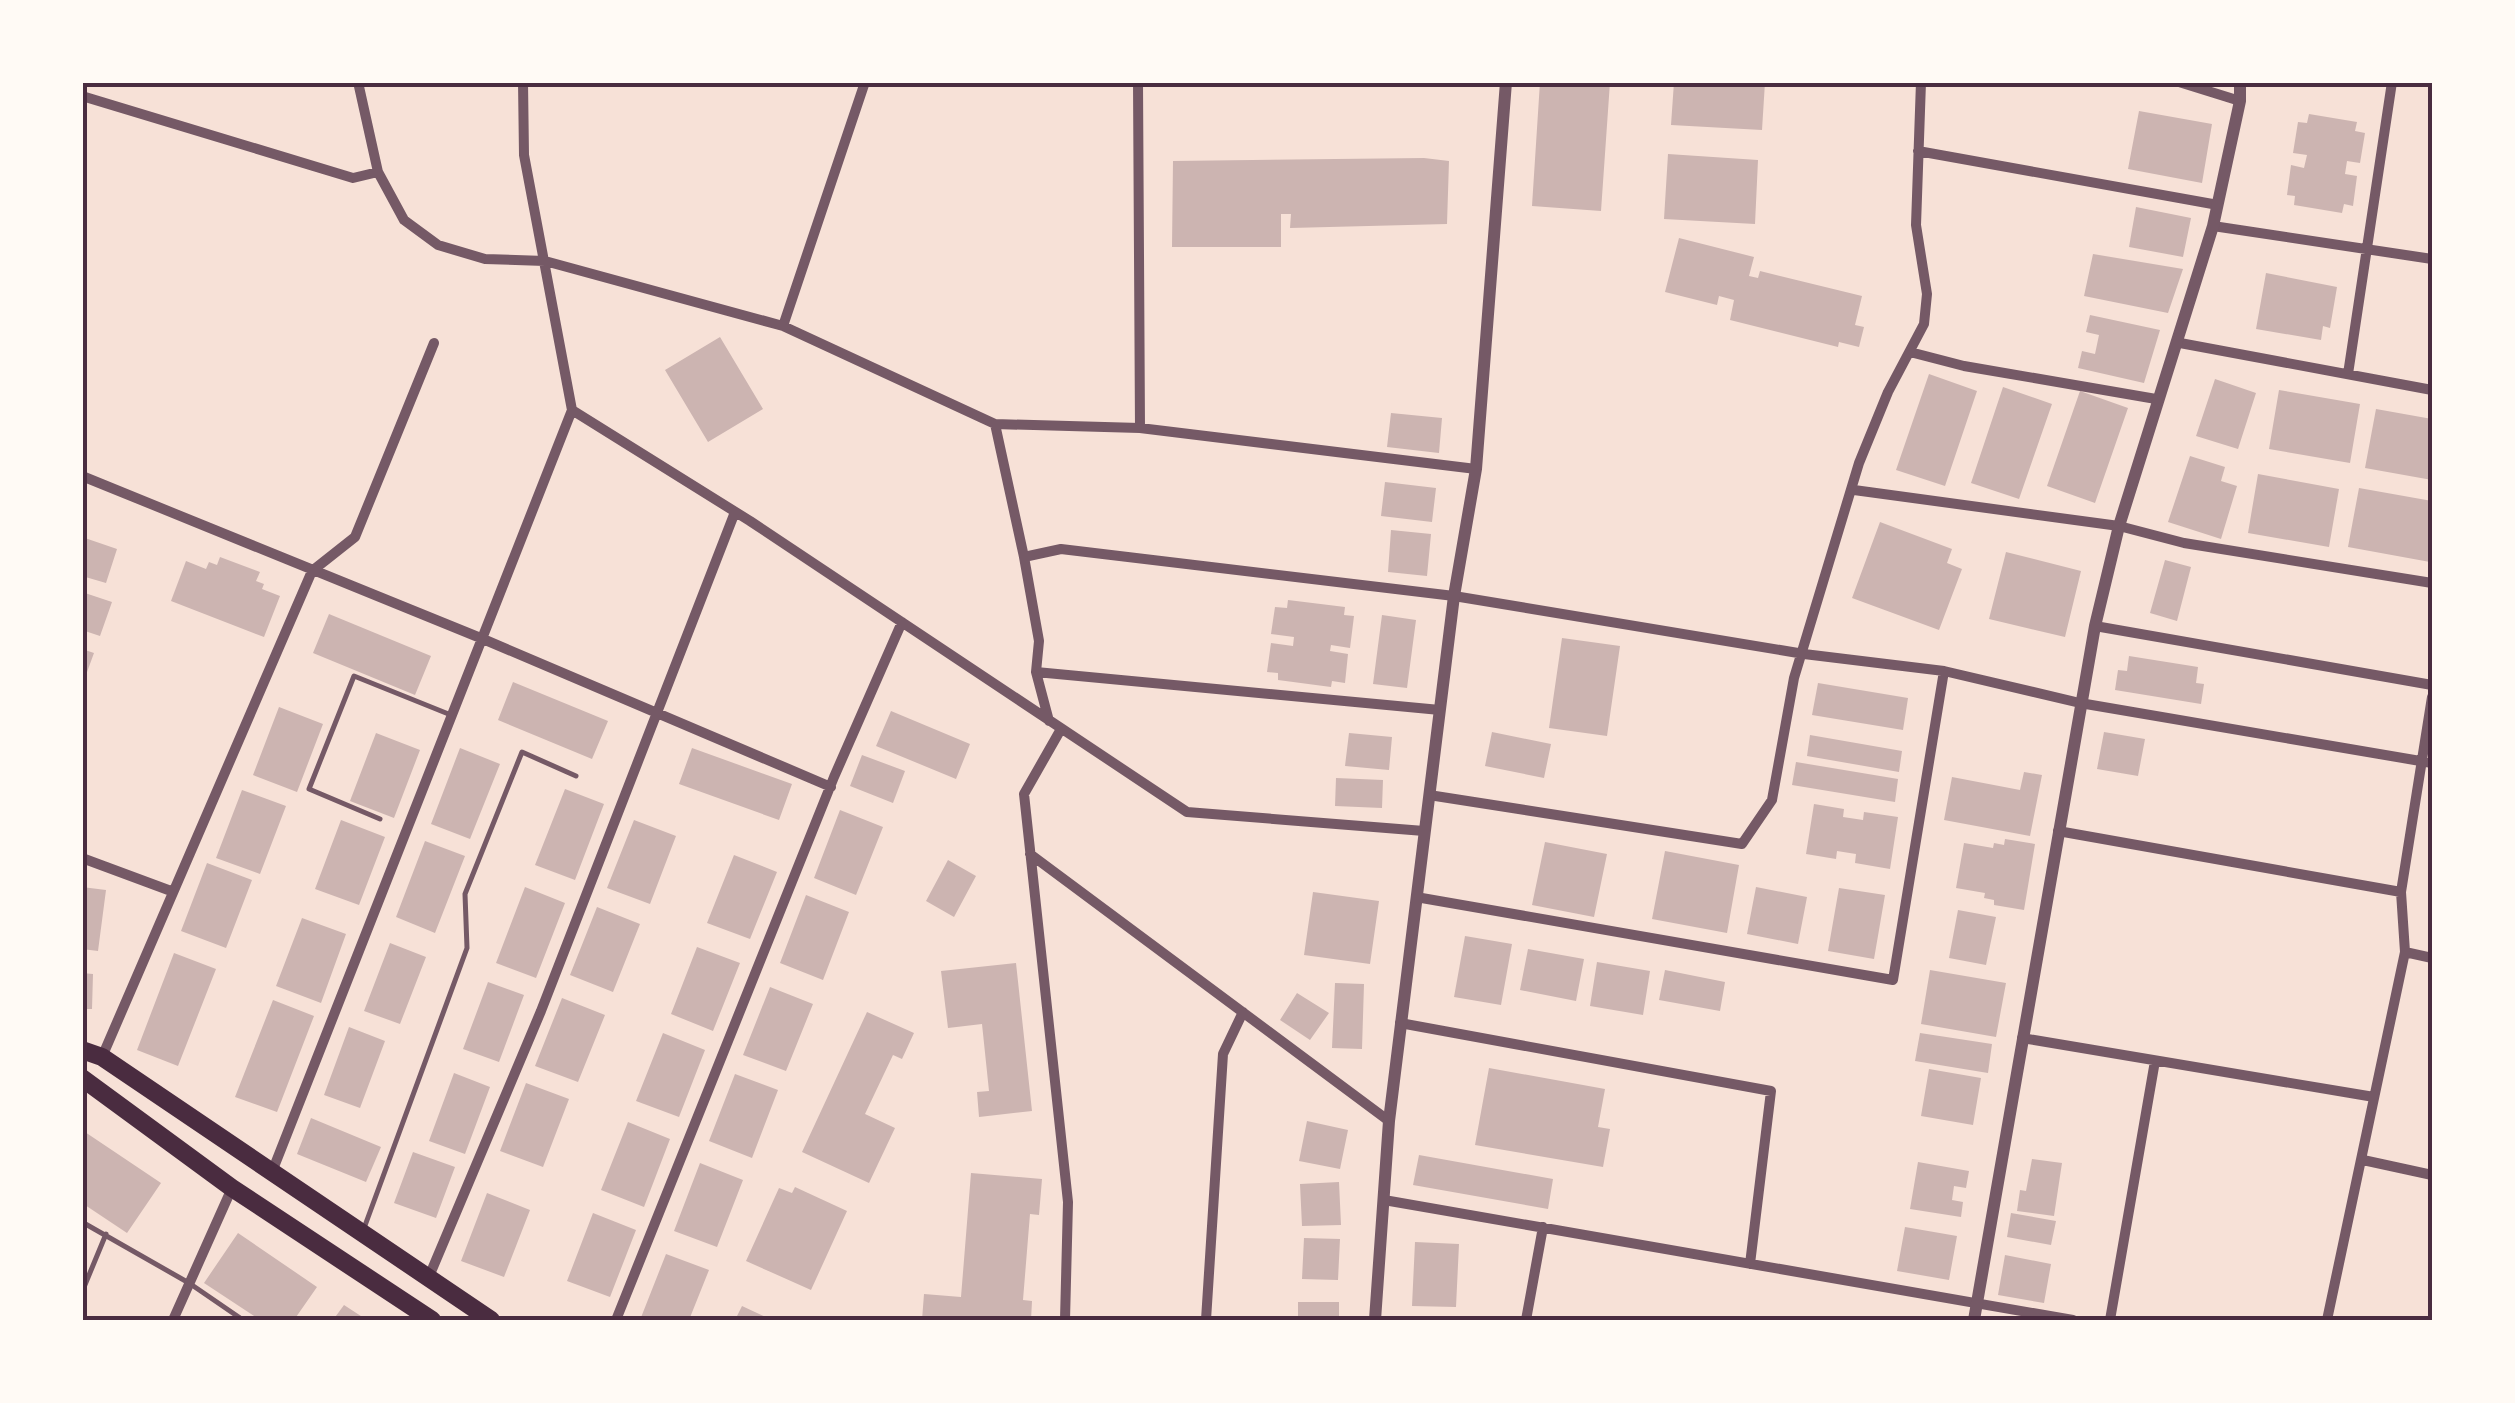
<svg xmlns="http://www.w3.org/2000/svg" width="2515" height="1403" viewBox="0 0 2515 1403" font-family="'Fira Sans Condensed',sans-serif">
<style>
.building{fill:#ccb4b1}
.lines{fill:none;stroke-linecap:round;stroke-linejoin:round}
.service{stroke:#755966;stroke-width:5}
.minor{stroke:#755966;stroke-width:10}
.tertiary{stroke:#755966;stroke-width:12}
.primary{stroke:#4a2c40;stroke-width:18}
.neatline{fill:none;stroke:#4a2c40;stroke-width:4}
</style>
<rect width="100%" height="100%" fill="#f7e1d7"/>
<path class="building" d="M1540 82H1610L1601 211 1532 206Z
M1674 82H1765L1762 130 1671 125Z
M2139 111 2212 124 2202 183 2128 169Z
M2309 114 2357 122 2355 131 2365 133 2360 163 2347 161 2345 174 2357 176 2353 206 2344 204 2342 213 2294 205 2295 196 2287 195 2291 165 2304 168 2307 155 2293 153 2298 122 2307 123Z
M1668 154 1758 160 1755 224 1664 219Z
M1424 158 1449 161 1447 224 1290 228 1291 214H1281V247H1172L1173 161Z
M2136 207 2191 218 2183 257 2129 247Z
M1679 238 1754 257 1749 276 1758 278 1760 271 1862 296 1855 325 1864 327 1859 347 1839 342 1838 347 1730 320 1734 300 1719 296 1717 305 1665 292Z
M2093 254 2183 269 2168 313 2084 296Z
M2266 273 2337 287 2330 328 2323 326 2321 340 2256 329Z
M2090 315 2160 330 2144 383 2078 368 2082 351 2095 354 2099 335 2086 332Z
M720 337 763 409 708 442 665 370Z
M1929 374 1977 391 1945 486 1896 470Z
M2215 379 2256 393 2238 449 2196 436Z
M2003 387 2052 404 2019 499 1971 483Z
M2279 390 2360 404 2350 463 2269 449Z
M2080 391 2128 408 2095 503 2047 486Z
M2376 409 2432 419V480L2365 468Z
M1391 413 1442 418 1439 453 1387 447Z
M2190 456 2225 467 2221 481 2237 486 2221 539 2168 522Z
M2258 474 2339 489 2329 547 2248 533Z
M1385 482 1436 488 1432 522 1381 516Z
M2359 488 2432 501 2430 562 2348 547Z
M1880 522 1952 549 1947 563 1962 569 1939 630 1852 598Z
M1391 530 1431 534 1427 576 1388 572Z
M82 537 117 549 106 583 82 576Z
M2006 552 2081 571 2065 637 1989 619Z
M220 557 260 572 256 581 264 584 262 589 280 596 264 637 171 601 186 561 206 569 209 562 217 565Z
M2165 560 2191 567 2177 621 2150 613Z
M82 592 112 602 100 636 82 630Z
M1288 600 1345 607 1344 615 1354 616 1350 648 1331 645 1330 651 1348 654 1345 683 1332 681 1331 687 1278 680V673L1267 672 1271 643 1293 646 1294 637 1271 634 1275 607 1287 608Z
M329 614 431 656 415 695 313 653Z
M1382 615 1416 620 1407 688 1373 684Z
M1562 638 1620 646 1607 736 1549 728Z
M82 649 94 653 83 683H82Z
M2129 656 2198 667 2196 683 2204 684 2201 704 2115 690 2118 670 2127 671Z
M513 682 608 721 592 759 498 720Z
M1818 683 1908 698 1903 730 1812 715Z
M279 707 323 724 297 792 253 775Z
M891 711 970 744 956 779 876 746Z
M1492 732 1551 744 1544 778 1485 766Z
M2104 732 2145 739 2138 776 2097 769Z
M376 733 420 750 394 818 350 801Z
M1349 733 1392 737 1389 770 1345 766Z
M1810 735 1902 751 1899 772 1807 756Z
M460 748 500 764 470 839 431 824Z
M692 748 792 784 779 820 679 784Z
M862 755 905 771 893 803 850 786Z
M1796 762 1898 779 1895 802 1792 785Z
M2024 772 2042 775 2030 836 1944 820 1952 777 2020 790Z
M1336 778 1383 780 1382 808 1335 806Z
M565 789 604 804 575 880 535 865Z
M242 790 286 806 260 874 216 858Z
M1814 804 1844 809 1843 817 1863 820 1864 812 1898 817 1890 869 1855 863 1856 854 1837 851 1836 859 1806 854Z
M840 810 883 827 856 895 814 878Z
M341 820 385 837 359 905 315 889Z
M634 820 676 836 650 904 607 888Z
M2005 839 2035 844 2024 910 1994 905V900L1984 898 1985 893 1956 888 1964 843 1993 848 1994 843 2004 845Z
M425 841 465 856 435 933 396 917Z
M1545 842 1607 854 1594 917 1532 905Z
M1665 851 1739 865 1727 933 1652 919Z
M734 855 777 872 750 939 707 923Z
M948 860 976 876 954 917 926 901Z
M207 863 252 880 226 948 181 931Z
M82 887 106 890 98 951 82 949Z
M525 887 565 903 536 978 496 963Z
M1756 887 1807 897 1798 944 1747 934Z
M1839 888 1885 895 1874 959 1828 951Z
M1313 892 1379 901 1370 964 1304 955Z
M806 895 849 912 823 980 780 963Z
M597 907 640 924 613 992 570 975Z
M1958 910 1996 917 1986 965 1949 958Z
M302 918 346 934 321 1003 276 986Z
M1465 936 1512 944 1501 1005 1454 997Z
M390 943 426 957 400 1024 364 1011Z
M697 947 740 963 713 1031 671 1014Z
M1528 949 1584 959 1576 1001 1520 990Z
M174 953 216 969 178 1066 137 1050Z
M1597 962 1650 971 1643 1015 1590 1006Z
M1016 963 1032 1111 979 1117 977 1092 989 1091 982 1024 948 1028 941 971Z
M1665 970 1725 982 1720 1011 1659 1000Z
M1930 970 2006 983 1996 1037 1921 1024Z
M82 973 93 974 92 1009H82Z
M488 982 524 995 499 1062 463 1049Z
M1335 983 1364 984 1362 1049 1332 1048Z
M770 987 813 1004 786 1071 743 1055Z
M1297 993 1329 1013 1310 1040 1280 1020Z
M562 998 605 1015 578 1082 535 1066Z
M273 1000 314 1016 277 1112 235 1097Z
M867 1012 914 1033 902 1059 893 1055 865 1114 895 1128 869 1183 802 1152Z
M349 1027 385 1041 360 1108 324 1095Z
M663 1033 705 1050 679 1117 636 1101Z
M1920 1033 1992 1044 1988 1073 1915 1061Z
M1489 1068 1605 1089 1598 1127 1610 1129 1603 1167 1475 1145Z
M1929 1069 1981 1078 1973 1125 1921 1116Z
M454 1073 490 1087 465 1154 429 1141Z
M735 1074 778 1090 752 1158 709 1141Z
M526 1083 569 1099 543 1167 500 1151Z
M311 1118 381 1147 366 1182 297 1154Z
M1307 1121 1348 1130 1340 1169 1299 1161Z
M628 1122 670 1139 644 1207 601 1190Z
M82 1130 161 1183 127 1233 82 1203Z
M413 1152 455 1167 436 1218 394 1203Z
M1419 1155 1553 1179 1548 1209 1413 1185Z
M2032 1159 2062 1163 2054 1216 2017 1211 2020 1190 2026 1191Z
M1918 1162 1969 1171 1966 1188 1954 1186 1952 1200 1963 1202 1961 1217 1910 1209Z
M700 1163 743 1180 717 1247 674 1231Z
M971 1173 1042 1179 1039 1215 1030 1214 1023 1300 1032 1301 1031 1320H922L924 1294 961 1297Z
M1339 1182 1341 1225 1302 1226 1300 1184Z
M795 1187 847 1211 811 1290 746 1261 779 1188 792 1193Z
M487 1193 530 1210 504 1277 461 1261Z
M593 1213 636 1230 610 1297 567 1281Z
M2011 1213 2056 1221 2051 1245 2007 1237Z
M1905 1227 1957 1236 1949 1280 1897 1271Z
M238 1233 317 1287 294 1320H260L204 1283Z
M1304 1238 1340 1239 1338 1280 1302 1279Z
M1415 1242 1459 1244 1456 1307 1412 1306Z
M666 1254 709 1270 689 1320H640Z
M2005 1255 2051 1264 2044 1303 1998 1295Z
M1298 1302H1339V1320H1298Z
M344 1305 367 1320H333Z
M742 1306 772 1320H735Z"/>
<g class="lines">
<path class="service" d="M380 819 309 789 354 676 451 715
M82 1222 189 1283 243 1320
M363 1231 467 948 465 894 522 752 576 776
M82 1292 106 1234"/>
<path class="minor" d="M358 82 378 172 404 220 438 245 485 259 545 261 783 326 995 424 1140 428 1476 469
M523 82 524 155 572 410 750 521 1187 812 1424 831
M1138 82 1140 428
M2179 82 2240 101
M82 96 353 178 378 172
M1918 151 2218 205
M2213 226 2432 259
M783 326 865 82
M2180 343 2432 390
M1910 352 1964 366 2156 399
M2348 374 2392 82
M995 424 1024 557 1039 641 1036 672 1049 721
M82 476 483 639 831 787
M1854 490 2119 526 2184 543 2432 583
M1024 557 1061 549 1454 596 1804 654 1944 671 2080 703 2432 763
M2095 626 2432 685
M1036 672 1440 710
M1061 729 1024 794 1068 1202 1065 1320
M1429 795 1742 844 1772 800 1794 678 1859 463 1888 392 1924 324 1927 294 1916 225 1921 82
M2058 831 2401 892
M1030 854 1389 1121
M82 858 171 891
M1416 897 1893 980 1944 671
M2405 952 2432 958
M1400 1023 1771 1091 1750 1264
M2022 1038 2374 1097
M102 1057 312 571 355 537 434 343
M2363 1160 2432 1175
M272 1172 572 410
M1384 1200 2073 1320
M428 1279 541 1011 735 512
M173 1320 232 1188
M616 1320 834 777 902 622
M1206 1320 1223 1054 1243 1012
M1526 1320 1543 1227
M2110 1320 2155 1061
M2327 1320 2405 952 2401 892 2432 697"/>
<path class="tertiary" d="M1375 1320 1389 1121 1454 596 1476 469 1506 82
M1974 1320 2095 626 2119 526 2213 226 2240 101V82"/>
<path class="primary" d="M82 1050 102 1057 491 1320
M82 1078 232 1188 432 1320"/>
</g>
<rect width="2515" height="1403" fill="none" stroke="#fffaf5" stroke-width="170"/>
<rect x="85" y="85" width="2345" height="1233" class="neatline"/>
</svg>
